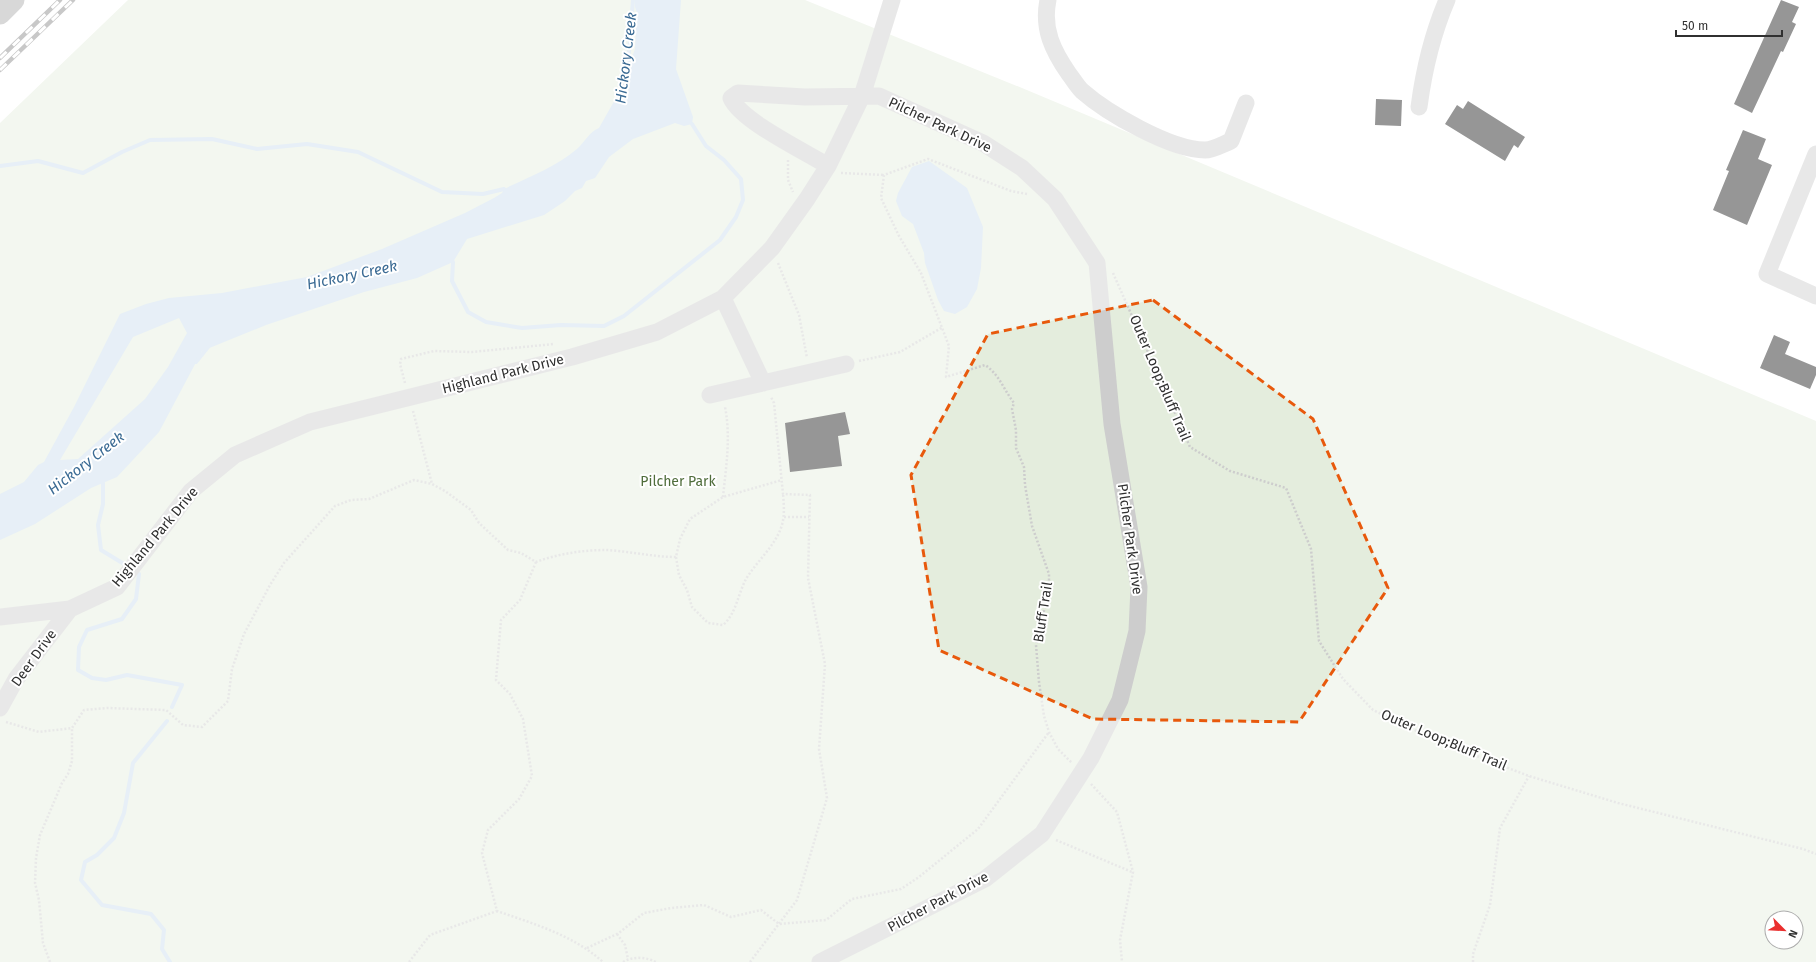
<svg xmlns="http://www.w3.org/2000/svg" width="1816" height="962" viewBox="0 0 1816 962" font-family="'Fira Sans',sans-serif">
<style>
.green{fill:#e4eddd;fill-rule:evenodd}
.water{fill:#c9dced;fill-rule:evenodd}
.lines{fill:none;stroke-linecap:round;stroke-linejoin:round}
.stream{stroke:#c9dced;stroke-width:4}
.building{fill:#171717}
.path{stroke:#cdcdcd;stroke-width:2.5;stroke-dasharray:2 2;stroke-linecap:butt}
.minor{stroke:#cdcdcd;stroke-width:17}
.major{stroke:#a8a8a8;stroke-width:21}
.rail-casing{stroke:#858585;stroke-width:4.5}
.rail{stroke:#fff;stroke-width:3;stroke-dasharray:9;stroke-linecap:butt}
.marked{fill:none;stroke:#e8590c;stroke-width:3;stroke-dasharray:8 5;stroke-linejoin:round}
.labels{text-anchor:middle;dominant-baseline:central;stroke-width:4;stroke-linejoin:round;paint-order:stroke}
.street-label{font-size:14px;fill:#303030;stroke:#fff}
.park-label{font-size:14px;fill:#4f6d3b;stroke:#fff}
.water-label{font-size:15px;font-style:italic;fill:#3b6b94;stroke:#fff}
</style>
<rect width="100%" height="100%" fill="#fff"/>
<path class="green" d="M128 0H805L1022 88 1816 421V962H0V123ZM1772 918H1796V942H1772Z"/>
<path class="water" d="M635 0H681L676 69 693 117 692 124 684 126 675 123 633 139 609 157 595 178 586 181 582 188 575 191 565 201 544 215 467 239 453 262 417 278 364 292 266 325 202 351 159 432 117 477 91 488 35 524 0 540V494L24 482 38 465 44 462 74 407 120 314 146 304 169 298 222 293 307 277 382 249 465 213 494 198 502 193 504 189C529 177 556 167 577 149 585 142 589 132 599 128L621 89 635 49 637 13 635 7ZM179 318 187 333 168 367 145 399 78 459 60 460 133 337Z
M929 161 967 188 983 227 981 268 977 289 967 307 955 314 944 311 938 300 925 263 924 253 913 224 902 216 896 201 898 193 912 167Z"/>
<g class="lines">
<path class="stream" d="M627 77 633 0
M0 166 38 161 83 173 122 152 150 140 212 139 257 149 307 144 358 152 442 192 483 194 504 189
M453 262 452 281 468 312 486 322 522 328 561 325 604 326 624 316 720 240 736 217 743 200 741 179 724 160 706 146 692 124
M196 362 208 347
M103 483V504L98 525 101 550 124 564
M139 574 136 599 122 619 87 630 79 647 78 670 92 678 106 680 127 675 182 685 172 707
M167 721 133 763 124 813 114 838 97 855 85 862 81 880 102 905 151 914 164 930 162 949 170 962"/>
</g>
<path class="building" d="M1781 0 1799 7 1792 22 1796 24 1783 52 1781 51 1752 113 1734 104Z
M1376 99 1402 100 1401 126 1375 125Z
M1468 101 1525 137 1518 148 1514 145 1505 161 1445 124 1457 105 1463 109Z
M1743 130 1766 139 1758 159 1772 165 1747 225 1713 210 1729 171 1726 170Z
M1774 335 1790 342 1785 354 1816 367V375L1810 389 1760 368Z
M845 412 850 434 838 436 842 466 790 472 785 423Z"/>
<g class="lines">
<path class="path" d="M788 160V180L793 192
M841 173 884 175
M1027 194 1011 191 928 159 884 175 881 198 899 236 921 273 949 346 946 377 985 365C999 374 1004 390 1014 403L1012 409 1016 430V448L1024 467 1025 485 1032 526 1049 574V589L1036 645 1039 682 1044 716 1049 732 1058 749 1072 763
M778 263 799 315 807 358
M1113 273 1190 447 1230 471 1286 488 1311 549 1319 641 1343 679 1373 710 1440 742 1529 776 1618 803 1803 849 1816 854
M859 361 900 352 943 327
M405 383 400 364 401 359 434 351 472 352 554 344
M413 411 432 484
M723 497C726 467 731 437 725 407
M784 517H809
M676 557 679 575 687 590 692 607 708 623 723 625C736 614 738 594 746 579 757 561 774 547 781 528 785 517 784 505 783 494
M536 562 520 600 501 620 496 680 510 694 523 719 532 776 519 799 488 830 482 853 497 911C534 924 573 935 603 962
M6 722 39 732 72 728 84 710 107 708 166 710 183 725 202 727 228 701 232 669 244 634 270 585 284 563 335 506 351 500 369 499 414 480 432 484 445 491 471 510 479 523 508 550 521 553 536 562C557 554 583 550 606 550 629 551 652 557 676 557L680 539 690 519 723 497 782 480
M1091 784 1117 812 1133 872 1120 940 1122 962
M1056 840 1132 872
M617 934 625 945 628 959
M587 948 619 933 644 913 671 908 704 905 731 917 761 910 779 924 826 920 852 899 901 889 919 877 978 829 1049 732
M50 962 43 943 39 900 35 883 36 858 40 835 62 783 68 774 72 761V728
M409 962 430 935 497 911
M623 962C633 956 646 957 656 962
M750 962 797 900 827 798 819 749 825 664 808 578 810 495 783 494 774 403 771 397
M1473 962V954L1490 905 1500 828 1529 776"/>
<path class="minor" d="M1048 0C1042 29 1053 51 1069 74 1073 79 1077 86 1082 91 1107 113 1171 150 1205 150 1213 150 1223 144 1231 141L1246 103
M1419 107C1424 69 1432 35 1447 0
M1816 154 1767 274 1816 296
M723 298 763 383
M710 395 846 364
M0 617 70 609 117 587 191 491 235 455 310 422 572 357 657 332 723 298 772 248 807 199 828 166 862 96 892 0
M0 708 16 679 70 609
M820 962 985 879 1042 834 1091 758 1120 700 1137 631 1139 587 1112 424 1097 263 1055 199 1022 168 983 143 879 96 805 97 738 93 731 98C741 121 804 151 828 166"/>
<path class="major" d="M0 14 14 0"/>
<g class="rail-casing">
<path id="rail" d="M0 58 60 0
M0 70 73 0"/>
</g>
<use href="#rail" class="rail"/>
</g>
<path d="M0 0H1816V962H0ZM1153 300 1313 419 1388 588 1299 722 1093 719 939 650 911 475 988 334Z" fill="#fff" fill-opacity=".55" fill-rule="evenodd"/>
<path class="marked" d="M1153 300 1313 419 1388 588 1299 722 1093 719 939 650 911 475 988 334Z"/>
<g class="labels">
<g class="street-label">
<text transform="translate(940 125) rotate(25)">Pilcher Park Drive</text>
<text transform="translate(503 374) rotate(-14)">Highland Park Drive</text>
<text transform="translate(1160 378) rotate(67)">Outer Loop;Bluff Trail</text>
<text transform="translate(155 537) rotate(-50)">Highland Park Drive</text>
<text transform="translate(1130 539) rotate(82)">Pilcher Park Drive</text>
<text transform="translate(1043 612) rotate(-81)">Bluff Trail</text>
<text transform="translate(34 658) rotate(-54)">Deer Drive</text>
<text transform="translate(1444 740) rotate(23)">Outer Loop;Bluff Trail</text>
<text transform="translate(938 902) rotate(-28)">Pilcher Park Drive</text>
</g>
<g class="park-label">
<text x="678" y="481">Pilcher Park</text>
</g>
<g class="water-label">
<text transform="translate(626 58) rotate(-83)">Hickory Creek</text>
<text transform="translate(352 275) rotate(-12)">Hickory Creek</text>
<text transform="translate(86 463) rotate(-38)">Hickory Creek</text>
</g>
</g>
<g transform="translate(1784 930) rotate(114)"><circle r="19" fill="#ffffff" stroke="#acacac"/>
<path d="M0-3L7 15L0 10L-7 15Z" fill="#ea2f2e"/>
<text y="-6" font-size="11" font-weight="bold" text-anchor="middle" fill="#303030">N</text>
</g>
<path d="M1676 30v6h106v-6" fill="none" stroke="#303030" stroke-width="2"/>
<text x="1682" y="30" font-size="12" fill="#303030" stroke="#ffffff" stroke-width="3" paint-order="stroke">50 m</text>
</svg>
